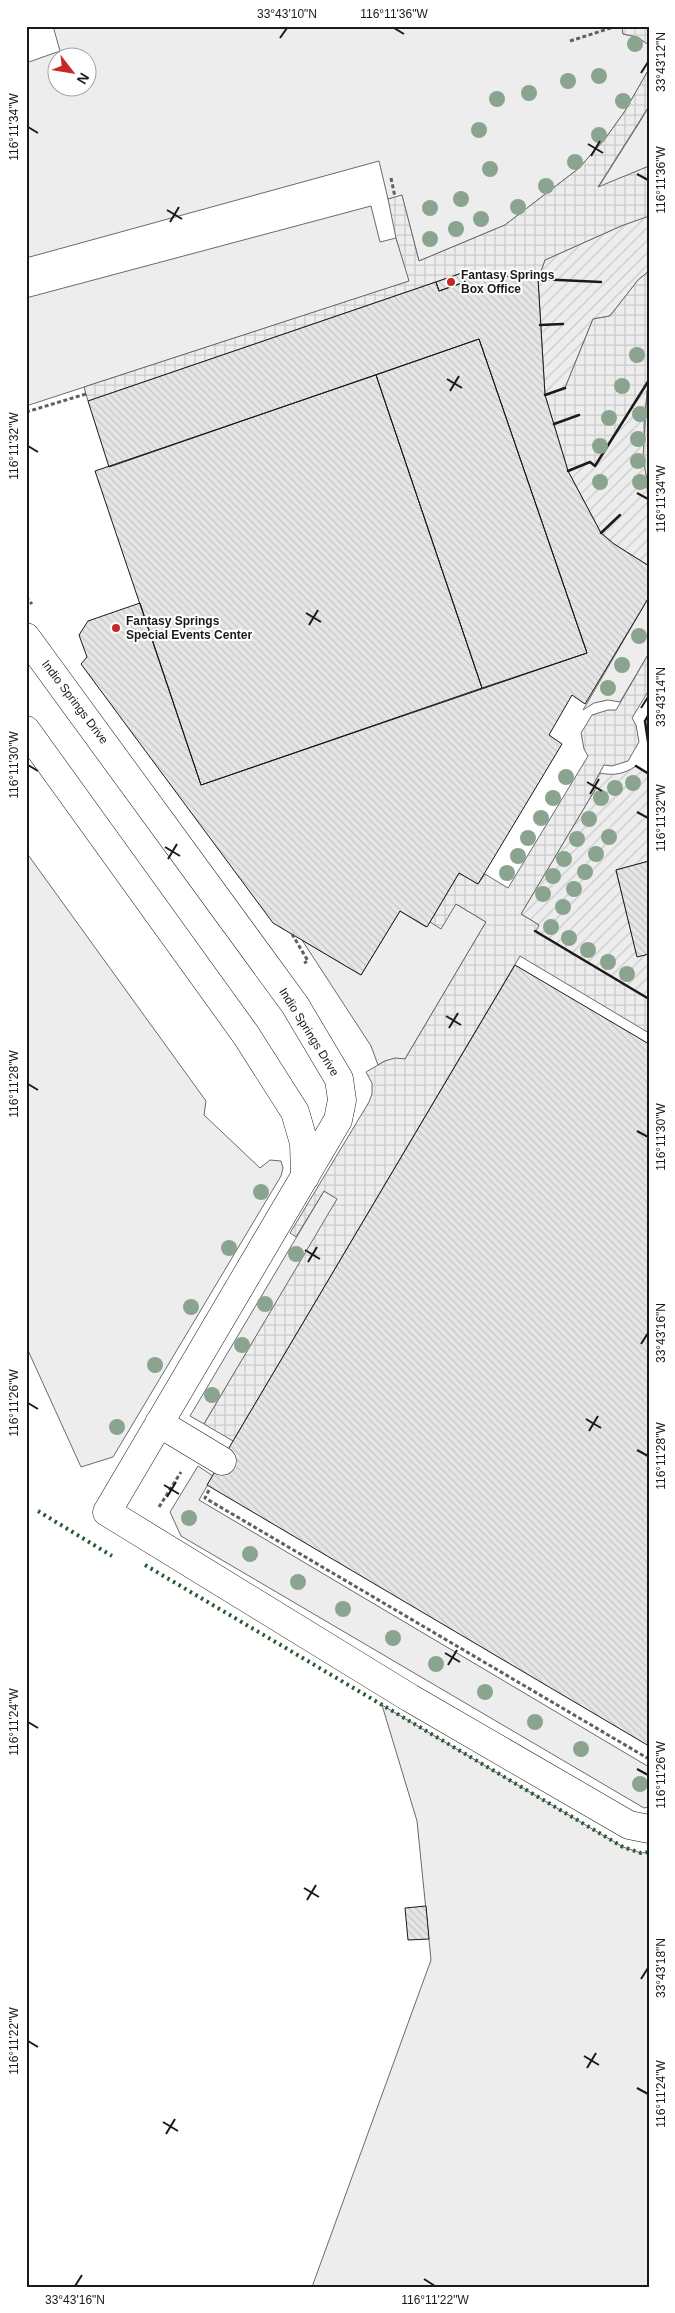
<svg xmlns="http://www.w3.org/2000/svg" width="675" height="2313" viewBox="0 0 675 2313" font-family="Arial,sans-serif">
<style>
.built{fill:#ededed;stroke:#6a6a6a;fill-rule:evenodd}
.garden{fill:url(#garden-furrows);stroke:#6a6a6a}
.plaza{fill:url(#plaza-grid);stroke:#6a6a6a}
.building{fill:url(#building-back-hatch);stroke:#1a1a1a}
.lines{fill:none;stroke-linecap:round;stroke-linejoin:round}
.minor-casing{stroke:#1a1a1a;stroke-width:29}
.path{stroke:#5f5f5f;stroke-width:3;stroke-dasharray:4 2.5;stroke-linecap:butt}
.minor{stroke:#fff;stroke-width:28}
.hedge{stroke:#2b5a34;stroke-width:4;stroke-dasharray:2.5 4;stroke-linecap:butt}
.wall{stroke:#1a1a1a;stroke-width:2.5}
.tree{fill:#8aa48f}
.ticks{fill:none;stroke:#1a1a1a;stroke-width:2}
.poi-dot{fill:#c62828;stroke:#fff;stroke-width:2}
.labels{text-anchor:middle;dominant-baseline:central;stroke-width:4;stroke-linejoin:round;paint-order:stroke}
.poi-label{font-size:12px;font-weight:bold;fill:#1a1a1a;stroke:#fff;text-anchor:start}
.street-label{font-size:12px;fill:#1a1a1a;stroke:#fff}
.neatline{fill:none;stroke:#1a1a1a;stroke-width:2}
.ticks-label{font-size:12px;text-anchor:middle;fill:#1a1a1a}
</style>
<defs>
<pattern id="garden-furrows" width="10" height="10" patternUnits="userSpaceOnUse" patternTransform="scale(1.25)"><rect width="10" height="10" fill="#ededed"/><path d="M-1 1l2-2M0 10L10 0M9 11l2-2" fill="none" stroke="#cbcbcb"/></pattern>
<pattern id="plaza-grid" width="8" height="8" patternUnits="userSpaceOnUse" patternTransform="scale(1.25)"><rect width="8" height="8" fill="#ededed"/><path d="M0 4h8M4 0v8" fill="none" stroke="#cbcbcb"/></pattern>
<pattern id="building-back-hatch" width="6" height="6" patternUnits="userSpaceOnUse" patternTransform="scale(1.25)"><rect width="6" height="6" fill="#e6e6e6"/><path d="M-1 5l2 2M0 0l6 6M5-1l2 2" fill="none" stroke="#c5c5c5"/></pattern>
</defs>
<rect width="100%" height="100%" fill="#fff"/>
<path class="built" d="M53 26H622L623 34 637 37 648 44 649 69 625 111 605 139 578 169 505 225 419 261 402 196 388 199 379 161 26 258V63L60 51ZM58 58H88V88H58Z
M649 106V166L598 188 641 120Z
M371 206 380 242 396 238 410 281 26 406V298Z
M649 597V653L620 702 608 700 594 703 583 710Z
M26 852 206 1101 204 1115 260 1168 270 1160 281 1161 283 1168 281 1176 113 1457 81 1467 26 1346Z
M456 904 486 922 405 1059 385 1061 378 1065 371 1046 302 940 361 975 400 911 426 927 430 922Z
M324 1191 338 1199 204 1424 190 1416Z
M198 1466 213 1476 199 1500 649 1767V1807L644 1808 181 1536 170 1512Z
M382 1705 623 1847 641 1853 649 1852V2287H312L431 1960 417 1821Z"/>
<path class="garden" d="M648 216 649 271 638 280 610 316 593 319 565 388 545 395 538 279 545 260 621 226Z
M648 381 644 425 647 489 649 492V566L614 544 601 533 568 471 590 462 595 465Z
M636 766 649 774V861L616 870 637 956 649 954V999L535 931 539 925 521 914 596 788 592 785 600 773C614 776 624 774 636 766Z"/>
<path class="plaza" d="M622 26H649V45L637 37 623 34Z
M649 69V106L598 187 649 166V216L621 226 545 260 538 279 462 273 88 401 84 387 409 281 396 238 388 199 402 195 419 261 505 225 578 169 605 139 625 111Z
M649 271V380L595 466 590 462 568 471 545 395 565 388 593 319 610 316 638 280Z
M647 391 649 393V492L643 458Z
M649 653V690L632 718 636 725 639 742 628 761 612 766 604 765 593 785 596 788 521 914 539 925 536 931 649 999V1033L520 956 233 1441 204 1424 337 1199 324 1191 296 1237 290 1233 369 1102 372 1094V1083L366 1072 385 1061 395 1058 405 1059 486 922 456 904 441 929 430 922 459 873 478 884 485 874 508 888 588 756 584 749 581 733 592 715 608 710H616Z"/>
<path class="building" d="M462 273 538 279 545 395 568 471 601 533 614 544 649 566V597L585 704 572 695 549 735 562 744 478 884 459 873 427 927 400 911 361 975 273 923 81 664 87 657 79 635 88 621 140 603 201 785 587 653 479 339 109 467 88 401 436 282 439 291 465 282Z
M462 273 465 282 439 291 436 282Z
M479 339 587 653 482 688 376 375Z
M376 375 482 688 201 785 95 471Z
M649 861V954L637 957 616 870Z
M515 965 649 1044V1746L207 1485Z
M426 1906 429 1939 408 1940 405 1908Z"/>
<g class="lines">
<g class="minor-casing">
<path id="minor" d="M26 637 295 1005 339 1079 342 1100 338 1120 107 1512 410 1698 629 1825 649 1829
M26 730 246 1035 295 1112 304 1143 305 1177
M159 1423 222 1461"/>
</g>
<path class="path" d="M570 41 617 26
M391 178 395 197
M26 412 86 394
M26 597 32 604
M292 934 308 961 304 963
M209 1490 205 1498 649 1759
M159 1507 181 1472"/>
<use href="#minor" class="minor"/>
<path class="hedge" d="M38 1511 112 1556
M145 1565 623 1847 641 1853 649 1852"/>
<path class="wall" d="M538 279 601 282
M540 325 563 324
M545 395 565 388
M554 424 579 415
M568 471 590 462 595 466 649 380
M601 533 620 515
M649 714 645 721 649 748
M636 766 649 774
M535 931 649 999"/>
</g>
<g class="tree">
<circle cx="635" cy="44" r="8"/>
<circle cx="599" cy="76" r="8"/>
<circle cx="568" cy="81" r="8"/>
<circle cx="529" cy="93" r="8"/>
<circle cx="497" cy="99" r="8"/>
<circle cx="623" cy="101" r="8"/>
<circle cx="479" cy="130" r="8"/>
<circle cx="599" cy="135" r="8"/>
<circle cx="575" cy="162" r="8"/>
<circle cx="490" cy="169" r="8"/>
<circle cx="546" cy="186" r="8"/>
<circle cx="461" cy="199" r="8"/>
<circle cx="518" cy="207" r="8"/>
<circle cx="430" cy="208" r="8"/>
<circle cx="481" cy="219" r="8"/>
<circle cx="456" cy="229" r="8"/>
<circle cx="430" cy="239" r="8"/>
<circle cx="637" cy="355" r="8"/>
<circle cx="622" cy="386" r="8"/>
<circle cx="640" cy="414" r="8"/>
<circle cx="609" cy="418" r="8"/>
<circle cx="638" cy="439" r="8"/>
<circle cx="600" cy="446" r="8"/>
<circle cx="638" cy="461" r="8"/>
<circle cx="600" cy="482" r="8"/>
<circle cx="640" cy="482" r="8"/>
<circle cx="639" cy="636" r="8"/>
<circle cx="622" cy="665" r="8"/>
<circle cx="608" cy="688" r="8"/>
<circle cx="566" cy="777" r="8"/>
<circle cx="633" cy="783" r="8"/>
<circle cx="615" cy="788" r="8"/>
<circle cx="553" cy="798" r="8"/>
<circle cx="601" cy="798" r="8"/>
<circle cx="541" cy="818" r="8"/>
<circle cx="589" cy="819" r="8"/>
<circle cx="609" cy="837" r="8"/>
<circle cx="528" cy="838" r="8"/>
<circle cx="577" cy="839" r="8"/>
<circle cx="596" cy="854" r="8"/>
<circle cx="518" cy="856" r="8"/>
<circle cx="564" cy="859" r="8"/>
<circle cx="585" cy="872" r="8"/>
<circle cx="507" cy="873" r="8"/>
<circle cx="553" cy="876" r="8"/>
<circle cx="574" cy="889" r="8"/>
<circle cx="543" cy="894" r="8"/>
<circle cx="563" cy="907" r="8"/>
<circle cx="551" cy="927" r="8"/>
<circle cx="569" cy="938" r="8"/>
<circle cx="588" cy="950" r="8"/>
<circle cx="608" cy="962" r="8"/>
<circle cx="627" cy="974" r="8"/>
<circle cx="261" cy="1192" r="8"/>
<circle cx="229" cy="1248" r="8"/>
<circle cx="296" cy="1254" r="8"/>
<circle cx="265" cy="1304" r="8"/>
<circle cx="191" cy="1307" r="8"/>
<circle cx="242" cy="1345" r="8"/>
<circle cx="155" cy="1365" r="8"/>
<circle cx="212" cy="1395" r="8"/>
<circle cx="117" cy="1427" r="8"/>
<circle cx="189" cy="1518" r="8"/>
<circle cx="250" cy="1554" r="8"/>
<circle cx="298" cy="1582" r="8"/>
<circle cx="343" cy="1609" r="8"/>
<circle cx="393" cy="1638" r="8"/>
<circle cx="436" cy="1664" r="8"/>
<circle cx="485" cy="1692" r="8"/>
<circle cx="535" cy="1722" r="8"/>
<circle cx="581" cy="1749" r="8"/>
<circle cx="640" cy="1784" r="8"/>
</g>
<path class="ticks" d="M394 28 404 34M280 38 287 28M641 73 648 62M28 127 38 133M588 144 603 153M591 156 600 141M637 174 648 180M167 210 182 219M170 222 179 207M447 379 462 388M450 391 459 376M28 446 38 452M637 493 648 499M306 613 321 622M309 625 318 610M641 708 648 697M28 765 38 771M587 782 602 791M590 794 599 779M637 812 648 818M165 847 180 856M168 859 177 844M446 1016 461 1025M449 1028 458 1013M28 1084 38 1090M637 1131 648 1137M305 1250 320 1259M308 1262 317 1247M641 1344 648 1333M28 1403 38 1409M586 1419 601 1428M589 1431 598 1416M637 1450 648 1456M164 1485 179 1494M167 1497 176 1482M445 1653 460 1662M448 1665 457 1650M28 1722 38 1728M637 1769 648 1775M304 1888 319 1897M307 1900 316 1885M641 1979 648 1968M28 2041 38 2047M584 2056 599 2065M587 2068 596 2053M637 2088 648 2094M163 2122 178 2131M166 2134 175 2119M424 2279 435 2286M75 2286 82 2275"/>
<g class="poi-dot">
<circle cx="451" cy="282" r="5"/>
<circle cx="116" cy="628" r="5"/>
</g>
<g class="labels">
<g class="poi-label">
<text x="461" y="275">Fantasy Springs<tspan x="461" dy="14">Box Office</tspan></text>
<text x="126" y="621">Fantasy Springs<tspan x="126" dy="14">Special Events Center</tspan></text>
</g>
<g class="street-label">
<text transform="translate(75 702) rotate(53)">Indio Springs Drive</text>
<text transform="translate(309 1032) rotate(58)">Indio Springs Drive</text>
</g>
</g>
<rect width="675" height="2313" fill="none" stroke="#ffffff" stroke-width="55"/>
<g transform="translate(72 72) rotate(121)"><circle r="24" fill="#ffffff" stroke="#a3a3a3"/>
<path d="M0-4L9 19L0 12L-9 19Z" fill="#c62828"/>
<text y="-8" font-size="14" font-weight="bold" text-anchor="middle" fill="#1a1a1a">N</text>
</g>
<rect x="28" y="28" width="620" height="2258" class="neatline"/>
<g class="ticks-label">
<text x="287" y="18">33°43'10"N</text>
<text x="394" y="18">116°11'36"W</text>
<text transform="translate(661 62) rotate(-90)" y="4">33°43'12"N</text>
<text transform="translate(14 127) rotate(-90)" y="4">116°11'34"W</text>
<text transform="translate(661 180) rotate(-90)" y="4">116°11'36"W</text>
<text transform="translate(14 446) rotate(-90)" y="4">116°11'32"W</text>
<text transform="translate(661 499) rotate(-90)" y="4">116°11'34"W</text>
<text transform="translate(661 697) rotate(-90)" y="4">33°43'14"N</text>
<text transform="translate(14 765) rotate(-90)" y="4">116°11'30"W</text>
<text transform="translate(661 818) rotate(-90)" y="4">116°11'32"W</text>
<text transform="translate(14 1084) rotate(-90)" y="4">116°11'28"W</text>
<text transform="translate(661 1137) rotate(-90)" y="4">116°11'30"W</text>
<text transform="translate(661 1333) rotate(-90)" y="4">33°43'16"N</text>
<text transform="translate(14 1403) rotate(-90)" y="4">116°11'26"W</text>
<text transform="translate(661 1456) rotate(-90)" y="4">116°11'28"W</text>
<text transform="translate(14 1722) rotate(-90)" y="4">116°11'24"W</text>
<text transform="translate(661 1775) rotate(-90)" y="4">116°11'26"W</text>
<text transform="translate(661 1968) rotate(-90)" y="4">33°43'18"N</text>
<text transform="translate(14 2041) rotate(-90)" y="4">116°11'22"W</text>
<text transform="translate(661 2094) rotate(-90)" y="4">116°11'24"W</text>
<text x="75" y="2304">33°43'16"N</text>
<text x="435" y="2304">116°11'22"W</text>
</g>
</svg>
